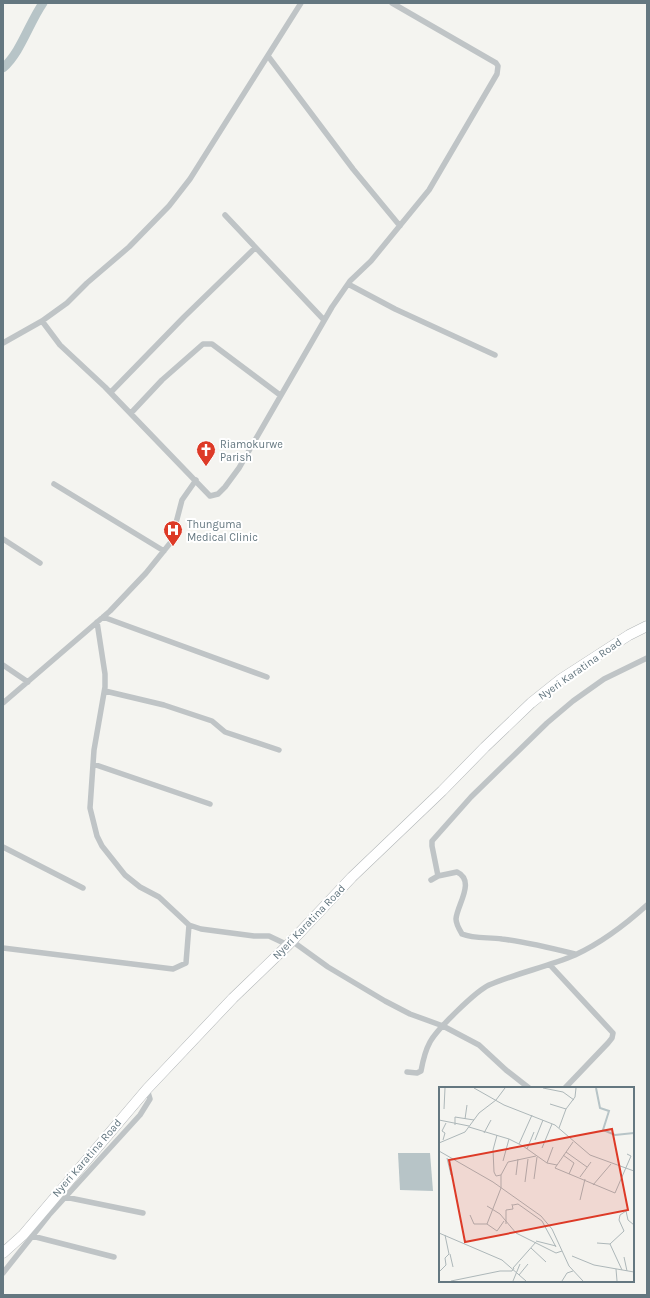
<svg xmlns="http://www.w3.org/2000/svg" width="650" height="1298" viewBox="0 0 650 1298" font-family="Karla,sans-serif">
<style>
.water{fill:#b7c4c7}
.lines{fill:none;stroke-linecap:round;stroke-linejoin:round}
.river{stroke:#b7c4c7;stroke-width:9}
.trunk-casing{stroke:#b2b6b8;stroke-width:11}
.minor{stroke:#bfc4c6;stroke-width:5.5}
.trunk{stroke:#fff;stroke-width:10}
.labels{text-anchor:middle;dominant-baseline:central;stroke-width:4;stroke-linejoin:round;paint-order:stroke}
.poi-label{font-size:11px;fill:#647780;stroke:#fff;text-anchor:start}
.street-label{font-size:11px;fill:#647780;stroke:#fff}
.inset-river{fill:none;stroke:#b7c4c7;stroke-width:2}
.inset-road{fill:none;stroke:#adb7b9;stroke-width:1}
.view{fill:#dd3a27;fill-opacity:0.15;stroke:#dd3a27;stroke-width:2}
.inset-edge{fill:none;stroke:#647780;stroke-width:2}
</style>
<rect width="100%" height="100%" fill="#f4f4f0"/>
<path class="water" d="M398 1153H430L433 1191 400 1190Z"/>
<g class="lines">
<path class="river" d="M3 68C21 52 29 23 43 3"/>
<g class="trunk-casing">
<path id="trunk" d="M3 1253 23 1235 147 1089 233 998 288 945 352 877 442 791 485 747 531 703 561 679 629 635 647 626"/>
</g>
<path class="minor" d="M268 56 353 169 400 226
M225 215 324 320
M348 284 395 309 495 355
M42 321 60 345 105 387 210 496 218 494 225 487 239 468 332 307 350 281 371 261 429 190 497 74 498 66 496 63 392 3
M3 343 42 321 67 303 87 283 129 247 169 206 190 179 301 3
M111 392 184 317 255 248
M131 413 162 380 203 344H212L280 395
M54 484 164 551
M3 539 40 563
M103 617 267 677
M97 622 105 674V687L94 750 90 808 97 836 102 846 125 875 140 887 159 897 189 925 201 929 254 936H269L288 945
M3 665 28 682
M105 691 164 705 212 721 225 732 279 750
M3 703 110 611 146 573 171 542 182 500 196 480
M93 764 210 804
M3 847 83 888
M438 876 432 846V841L471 797 547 723 573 701 604 679 647 658
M431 880 438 876 457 872C476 881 457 905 456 919 456 924 459 929 462 934 474 939 489 937 502 939 527 942 551 948 575 954
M292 941 328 967 385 1001 410 1014 443 1026 479 1045 506 1070 529 1088
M3 948 173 969 186 963 189 925
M550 965 613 1033 612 1038 608 1043 565 1088
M407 1072 417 1073 421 1071C423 1060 425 1051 430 1042 437 1029 476 991 489 985 517 973 547 967 575 955 601 943 626 924 647 905
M65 1197 143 1213
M32 1236 114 1257
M3 1273 49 1215 140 1115 150 1099 147 1089"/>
<use href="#trunk" class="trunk"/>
</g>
<defs>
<g id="church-pin" transform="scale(1)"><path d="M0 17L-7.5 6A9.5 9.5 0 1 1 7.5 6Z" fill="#dd3a27" stroke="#fff"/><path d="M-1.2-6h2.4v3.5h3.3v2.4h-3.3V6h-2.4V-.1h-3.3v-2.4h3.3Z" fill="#fff"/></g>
<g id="hospital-pin" transform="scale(1)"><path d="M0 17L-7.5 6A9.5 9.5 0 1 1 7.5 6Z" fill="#dd3a27" stroke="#fff"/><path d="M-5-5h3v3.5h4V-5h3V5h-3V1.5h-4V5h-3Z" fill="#fff"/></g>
</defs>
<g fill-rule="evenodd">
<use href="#church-pin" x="206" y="450"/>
<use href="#hospital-pin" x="173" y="530"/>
</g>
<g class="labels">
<g class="poi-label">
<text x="220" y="444">Riamokurwe<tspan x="220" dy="13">Parish</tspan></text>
<text x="187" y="524">Thunguma<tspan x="187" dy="13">Medical Clinic</tspan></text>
</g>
<g class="street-label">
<text transform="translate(580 669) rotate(-35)">Nyeri Karatina Road</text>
<text transform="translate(309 922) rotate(-46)">Nyeri Karatina Road</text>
<text transform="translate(87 1158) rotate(-49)">Nyeri Karatina Road</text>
</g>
</g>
<g transform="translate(439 1087)">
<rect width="195" height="195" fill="#f4f4f0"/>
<path class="inset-river" d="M157 1 161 21 170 24 164 43 176 48 195 46"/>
<path class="inset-road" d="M35 1 65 18 116 38 151 68 195 84M104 1 124 5 135 13M111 17 127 22M5 22 6 1M26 32 28 18M0 33 30 39M16 38V30L35 33M30 40 70 52 84 59 108 76 118 78M120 41 127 22 136 10 137 1M45 46 52 33M58 48 54 63 55 85 57 89 62 88M4 53 6 46 3 44 7 36M96 53 104 33M134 55 116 81 176 106 192 69 188 67M0 56 26 45 40 26 57 13 66 1M80 57 93 28M103 61 113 37M88 62 95 45M0 64 54 95 102 129 113 142 130 179 144 194M127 65 148 80M124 68 135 76 130 87M8 71 12 88M64 74 70 52M108 76 114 60M77 88 79 72M141 90 152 75M95 92 98 70M86 95 89 72M154 98 172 77M62 101V88L69 75 97 69M141 113 146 92M74 118 79 117 103 134 117 160M48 119 61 127 77 146 117 166 123 164M31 128 35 137H48L58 144 65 134M48 137 62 101M67 137V123L74 122 73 117M0 146 63 173 87 194M97 154 117 159M158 156 171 157M171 157 185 144 180 133 181 128 187 124 189 133 195 138M171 157 183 183M92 161 107 175M11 167 14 180M133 169 155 178 195 185M185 170 188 184M74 181 97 155M177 182 178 194M0 185 7 178 6 171 10 167 6 148M80 188 89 177M12 194 61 184H73L75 181M74 194 81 177M123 194 128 186 134 184"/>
<path class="view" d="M173 42 189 123 26 155 10 73Z"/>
<rect width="195" height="195" class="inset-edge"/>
</g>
<rect width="650" height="1298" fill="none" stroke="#647780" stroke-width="8"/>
</svg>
